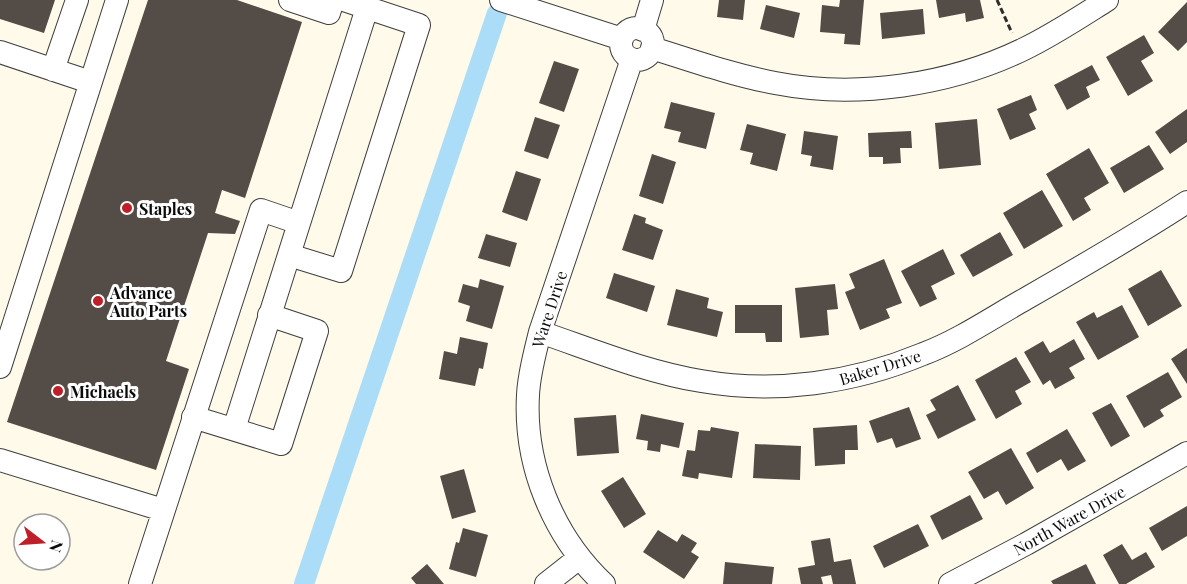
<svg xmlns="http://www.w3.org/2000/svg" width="1187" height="584" viewBox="0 0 1187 584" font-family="'Playfair Display',serif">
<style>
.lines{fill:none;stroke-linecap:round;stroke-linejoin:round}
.canal{stroke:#acddf8;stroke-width:20}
.building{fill:#544c47}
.minor-casing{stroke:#3e3e3e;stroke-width:24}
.path{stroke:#2d2d2d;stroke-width:3;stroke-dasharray:6 3;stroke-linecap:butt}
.minor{stroke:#fff;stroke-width:22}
.poi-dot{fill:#bf1f29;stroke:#fff;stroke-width:2}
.labels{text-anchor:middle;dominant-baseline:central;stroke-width:6;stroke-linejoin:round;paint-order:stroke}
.poi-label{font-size:16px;font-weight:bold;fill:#0b0b0b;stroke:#fff;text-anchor:start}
.street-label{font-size:16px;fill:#0b0b0b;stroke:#fff}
</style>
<rect width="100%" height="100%" fill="#fffae9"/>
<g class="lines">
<path class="canal" d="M304 584 497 13"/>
</g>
<path class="building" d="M0 0H55L44 33 0 19Z
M148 0H237L302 22 245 198 222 190 215 213 240 221 235 234 208 233 166 361 189 369 156 470 7 422Z
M719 0H745L743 20 717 17Z
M840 0H864L860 45 844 44 845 34 820 32 822 5 839 7Z
M936 0H980L984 18 966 22 965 13 939 18Z
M1187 2V42L1178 51 1158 32Z
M766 5 800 13 794 38 760 29Z
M923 9 925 34 882 39 880 13Z
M1144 35 1154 53 1141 61 1153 81 1128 96 1106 57Z
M554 61 579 69 564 112 539 103Z
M1092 65 1100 80 1086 87 1090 97 1067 110 1054 85Z
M1031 95 1037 110 1029 114 1036 129 1010 140 997 109Z
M671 102 715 113 706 149 678 142 681 132 664 128Z
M1187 109V142L1170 154 1155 132Z
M535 117 560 125 548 159 524 151Z
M977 119 981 165 939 169 935 123Z
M747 124 786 134 777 171 750 164 753 153 740 150Z
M804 131 838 136 833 170 810 166 812 156 801 154Z
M911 131 912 148H900L901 163 883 164V157H869L868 133Z
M1149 145 1164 169 1124 193 1110 168Z
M1089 148 1109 183 1084 198 1091 210 1073 221 1046 174Z
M652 154 676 162 663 204 639 196Z
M516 171 541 179 527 221 502 212Z
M1042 190 1063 226 1024 249 1003 213Z
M634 214 646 218 645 223 663 230 653 260 622 250Z
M1000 232 1013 255 973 277 960 255Z
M486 234 517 243 510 267 478 258Z
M943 249 955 274 931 286 937 299 920 307 901 271Z
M884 259 902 303 886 309 890 318 860 330 845 292 855 288 849 274Z
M1161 270 1182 306 1148 326 1128 289Z
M614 273 655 286 647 312 606 298Z
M480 279 504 286 492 329 466 321 470 306 458 302 463 284 478 288Z
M835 284 838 309 827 310 829 335 800 338 795 288Z
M676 289 709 298 707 308 723 312 717 337 667 325Z
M735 305H782V342H766L765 333H735Z
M1122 305 1139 337 1098 360 1076 322 1094 312 1097 318Z
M460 337 488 343 483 369 479 368 475 386 439 379 444 351 457 354Z
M1074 339 1085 359 1069 368 1075 378 1055 389 1050 380 1043 385 1024 352 1043 341 1050 353Z
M1187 348V384L1171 359Z
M1016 357 1031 382 1015 391 1022 404 996 419 975 380Z
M1168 372 1182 397 1160 410 1164 416 1144 428 1126 396Z
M958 385 976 420 938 439 926 415 936 410 930 400Z
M1111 403 1130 436 1111 447 1092 413Z
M909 407 921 439 896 448 892 438 877 443 869 421Z
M641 414 684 423 679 448 661 444 660 452 647 450 648 441 636 439Z
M616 415 619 453 577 456 574 418Z
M857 425 858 450H845V464L815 466 813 428Z
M711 427 739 432 732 478 699 473 698 479 682 476 687 450 695 451 698 430 710 431Z
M1067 429 1086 461 1068 471 1061 459 1037 473 1026 453Z
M755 444 801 446 800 480 753 478Z
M1011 448 1034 488 1006 505 998 491 984 499 968 472Z
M464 469 476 512 452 519 440 476Z
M623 477 646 514 624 528 601 491Z
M970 495 983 519 942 540 930 516Z
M1187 506V536L1162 551 1149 528Z
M918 524 929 546 884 568 873 546Z
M463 528 488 535 476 577 449 569 456 542 459 543Z
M658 530 677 542 682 534 697 543 691 552 699 557 684 579 643 552Z
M830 538 834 562 851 559 856 584H833L831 575 821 577 823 584H801L798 568 815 565 811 541Z
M1122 544 1132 560 1146 552 1155 567 1126 584H1119L1103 555Z
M725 562 774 567 772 584H723Z
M427 564 444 584H416L411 578Z
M1086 564 1096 584H1053L1051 581Z"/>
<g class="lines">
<g class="minor-casing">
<path id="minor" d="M290 0 329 13 333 0
M501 0 622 39
M621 44a16 16 0 1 1 32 0a16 16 0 1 1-32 0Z
M643 30 652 0
M652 48C693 61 733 75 775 83 857 99 950 85 1024 49 1053 35 1080 17 1107 0
M0 52 90 82
M53 70 77 0
M289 255 341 271 419 25 344 0
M540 332C593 350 646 372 701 381 776 394 853 383 923 354 960 340 993 317 1027 298 1081 267 1135 236 1187 202
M0 367 117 0
M193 417 281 444 317 331 269 315
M234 429 367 8
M0 460 163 510
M140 584 261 210 299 223
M546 584 579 558
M604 584C553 536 524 465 528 395 529 373 535 353 540 332L632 59
M950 584 1026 544 1187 453"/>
</g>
<path class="path" d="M997 0 1012 33"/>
<use href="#minor" class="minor"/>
</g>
<g class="poi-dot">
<circle cx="127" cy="208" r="6"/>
<circle cx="98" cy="301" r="6"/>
<circle cx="58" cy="391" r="6"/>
</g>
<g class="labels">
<g class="poi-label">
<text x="139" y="208">Staples</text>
<text x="110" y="292">Advance<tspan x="110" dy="18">Auto Parts</tspan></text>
<text x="70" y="391">Michaels</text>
</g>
<g class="street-label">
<text transform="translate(549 309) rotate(-72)">Ware Drive</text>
<text transform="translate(880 367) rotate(-17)">Baker Drive</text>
<text transform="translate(1069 520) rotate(-29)">North Ware Drive</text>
</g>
</g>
<g transform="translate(42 542) rotate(107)"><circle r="28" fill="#ffffff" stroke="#9d9d9d" stroke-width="1.5"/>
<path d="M0-4.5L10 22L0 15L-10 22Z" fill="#bf1f29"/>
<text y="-9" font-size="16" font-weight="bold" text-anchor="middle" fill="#0b0b0b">N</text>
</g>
</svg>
